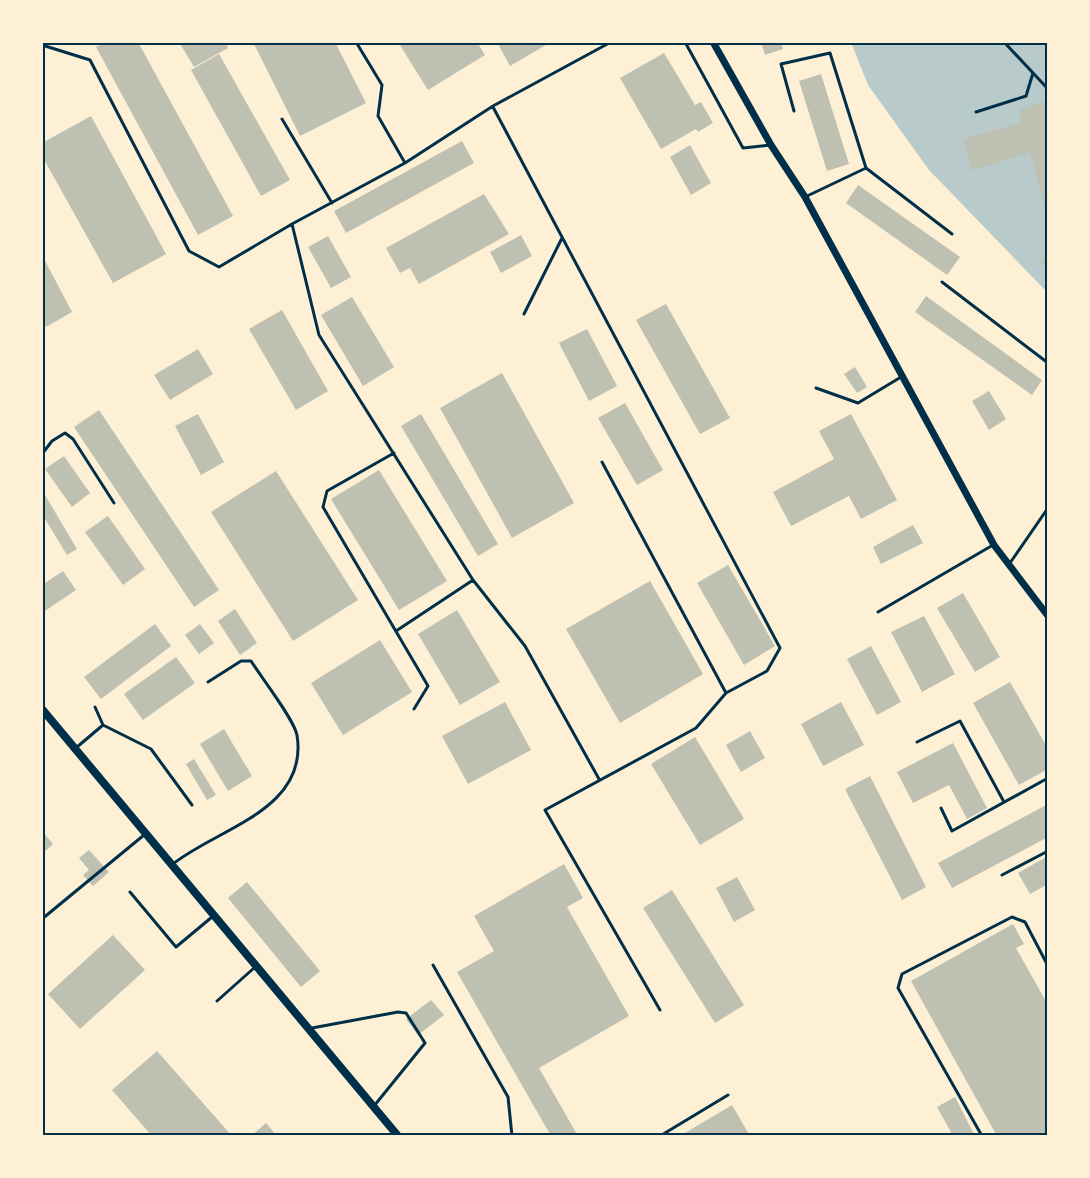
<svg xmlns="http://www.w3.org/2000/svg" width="1090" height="1178" viewBox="0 0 1090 1178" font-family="'DejaVu Sans',sans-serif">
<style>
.green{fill:#b9caca}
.building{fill:#bec0b2}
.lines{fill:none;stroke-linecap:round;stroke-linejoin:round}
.service{stroke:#003049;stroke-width:3}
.tertiary{stroke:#003049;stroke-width:7}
.primary{stroke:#003049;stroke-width:8}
.neatline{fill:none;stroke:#003049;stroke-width:2}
</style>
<rect width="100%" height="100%" fill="#fdf0d5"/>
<path class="green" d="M851 42H1048V293L929 170 868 85Z"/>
<path class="building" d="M105 42H138L233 216 198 235 96 47Z
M179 42H225L228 48 194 67Z
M253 42H335L366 103 300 136Z
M398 42H477L485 55 428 90Z
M497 42H551L510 66Z
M761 42H781L783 49 765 55Z
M664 53 695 105 701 102 713 123 698 132 696 129 661 149 620 78Z
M219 54 290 180 261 196 191 70Z
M821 74 849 164 827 171 799 81Z
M1048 100V215H1047L1030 152 971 171 964 139 1022 122 1019 110Z
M91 116 166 254 113 283 42 156V143Z
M462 141 474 163 346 233 334 211Z
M690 145 711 183 691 195 670 157Z
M858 185 960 257 947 275 846 203Z
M484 194 509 234 419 284 410 268 400 273 386 248Z
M521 235 532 256 501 273 490 252Z
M328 236 351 277 331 288 308 247Z
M1048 254V270L1040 261Z
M42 255 72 312 46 327 42 320Z
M926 296 1042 380 1032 395 915 312Z
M352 297 394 367 363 386 321 315Z
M666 304 730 418 700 434 636 320Z
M282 310 328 391 296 410 249 329Z
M587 329 617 386 589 401 559 343Z
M198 349 213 374 170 400 154 375Z
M855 367 867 387 857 393 844 374Z
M502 373 574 503 512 538 440 408Z
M989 391 1006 419 989 430 972 401Z
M625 403 663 470 637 485 598 418Z
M99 410 219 590 194 607 74 427Z
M198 414 224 462 201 475 175 426Z
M421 414 498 544 478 556 401 426Z
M851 414 897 500 861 519 849 496 791 526 773 492 834 459 819 431Z
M64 456 90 493 72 507 45 469Z
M379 470 447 581 399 610 331 499Z
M276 471 358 600 293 641 211 512Z
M42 490 77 549 67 555 42 514Z
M108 516 145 569 123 585 85 532Z
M913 525 923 543 881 564 873 547Z
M728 565 775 646 744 665 697 583Z
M63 571 76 590 42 613V585Z
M650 581 703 674 620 723 566 629Z
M963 593 1000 657 975 672 937 608Z
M235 609 257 643 240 655 218 621Z
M457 610 500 682 460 705 418 634Z
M924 616 955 674 922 692 891 632Z
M155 624 171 646 101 699 84 677Z
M200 624 214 643 199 654 185 635Z
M380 640 412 692 343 735 311 683Z
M871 646 901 702 877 715 847 659Z
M176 657 195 683 143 720 124 694Z
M1010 682 1048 749V769L1019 785 973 703Z
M505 702 531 750 468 784 442 736Z
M841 702 864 745 823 766 801 724Z
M224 729 252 776 228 791 200 744Z
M750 731 765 758 741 772 726 745Z
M695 737 744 819 700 845 651 764Z
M953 743 987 808 967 819 949 785 913 803 897 772Z
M194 759 216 795 207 800 186 764Z
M870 776 926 887 902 900 845 789Z
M1048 804V837L952 888 938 863Z
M42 831 53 844 42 854Z
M89 850 109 872 93 886 83 875 89 870 79 858Z
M1048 856V884L1030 894 1018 873Z
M564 864 583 898 567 907 629 1016 539 1068 578 1136H551L457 972 494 951 474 916Z
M737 877 755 910 734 922 716 888Z
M247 882 320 971 301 987 228 898Z
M672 890 744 1005 715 1023 643 908Z
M1013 924 1024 944 1016 948 1048 1005V1136H997L911 981Z
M113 935 145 970 80 1029 48 994Z
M431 1000 444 1015 418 1035 406 1019Z
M157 1051 232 1136H152L112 1090Z
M955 1097 975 1136H953L937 1107Z
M732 1105 750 1136H680Z
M266 1123 277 1136H251Z"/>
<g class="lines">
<path class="service" d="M356 42 382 85 378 116 405 163
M685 42 743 148 770 145
M1004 42 1048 89
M42 45 90 60 189 251 219 267 292 224 405 163 493 106 611 42
M493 107 780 648 767 671 726 693
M794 111 781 64 830 53 866 168 952 234
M976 112 1026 96 1033 73
M282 119 332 203
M805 197 866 168
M292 224 319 335 473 580 525 646 599 779
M942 282 1048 363
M524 314 562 238
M816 388 858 403 901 377
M394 453 327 491 323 507 428 686 414 709
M42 454 52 441 65 433 73 439 114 503
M602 462 726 693 696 728 545 810 660 1010
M1010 563 1048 508
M878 612 993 545
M396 631 473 580
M95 707 103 725 151 749 192 805
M917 742 960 721 1004 802
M77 747 103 725
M941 808 952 831 1048 778
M173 864C218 828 309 810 297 735 294 719 261 677 251 661H241L208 682
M1002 875 1048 851
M130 892 176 947 212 917
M42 919 144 835
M433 965 508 1097 512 1136
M217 1001 254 968
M312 1028 398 1012 406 1013 425 1043 374 1106
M660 1136 728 1095
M982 1136 898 988 902 974 1012 917 1025 922 1048 966"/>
<path class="tertiary" d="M713 42 771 145 805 197 994 545 1048 616"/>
<path class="primary" d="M42 709 398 1136"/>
</g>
<rect width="1090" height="1178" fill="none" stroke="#fdf0d5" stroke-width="87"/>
<rect x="44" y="44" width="1002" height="1090" class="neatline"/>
</svg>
